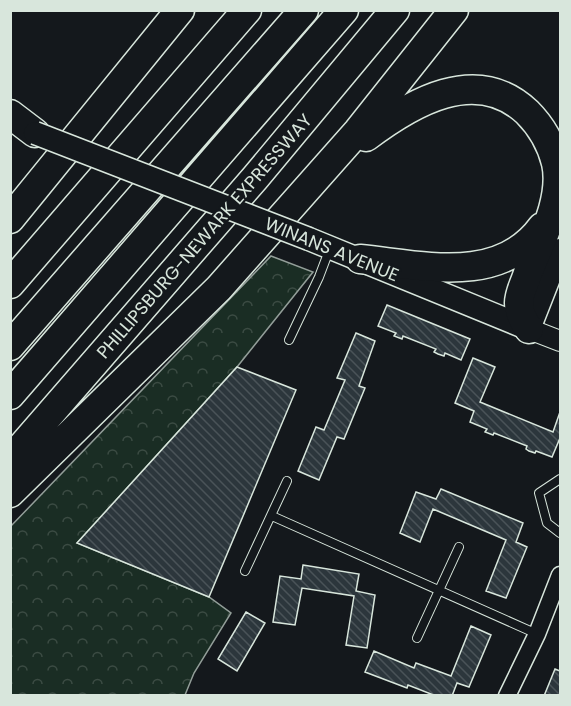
<svg xmlns="http://www.w3.org/2000/svg" width="571" height="706" viewBox="0 0 571 706" font-family="Poppins,sans-serif">
<style>
.forest{fill:url(#forest-crowns);stroke:#939e99;stroke-width:1.5}
.building{fill:url(#building-back-hatch);stroke:#d8e6dc;stroke-width:1.5}
.lines{fill:none;stroke-linecap:round;stroke-linejoin:round}
.service-casing{stroke:#d8e6dc;stroke-width:10}
.minor-casing{stroke:#d8e6dc;stroke-width:19}
.tertiary-casing{stroke:#d8e6dc;stroke-width:22}
.secondary-casing{stroke:#d8e6dc;stroke-width:25}
.motorway-casing{stroke:#d8e6dc;stroke-width:31}
.service{stroke:#14181c;stroke-width:8}
.minor{stroke:#14181c;stroke-width:16}
.tertiary{stroke:#14181c;stroke-width:20}
.secondary{stroke:#14181c;stroke-width:22}
.motorway{stroke:#14181c;stroke-width:28}
.secondary-bridge-casing{stroke:#d8e6dc;stroke-width:25;stroke-linecap:butt}
.secondary-bridge{stroke:#14181c;stroke-width:22}
.labels{text-anchor:middle;dominant-baseline:central;stroke-width:4.5;stroke-linejoin:round;paint-order:stroke}
.street-label{font-size:18px;fill:#d8e6dc;stroke:#14181c}
</style>
<defs>
<pattern id="forest-crowns" width="20" height="18" patternUnits="userSpaceOnUse" patternTransform="scale(1.5)"><rect width="20" height="18" fill="#1a2d24"/><path d="M2 6a3 3 0 1 1 6 0M12 15a3 3 0 1 1 6 0" fill="none" stroke="#3b4b43"/></pattern>
<pattern id="building-back-hatch" width="6" height="6" patternUnits="userSpaceOnUse" patternTransform="scale(1.5)"><rect width="6" height="6" fill="#2c363c"/><path d="M-1 5l2 2M0 0l6 6M5-1l2 2" fill="none" stroke="#4a5358"/></pattern>
</defs>
<rect width="100%" height="100%" fill="#14181c"/>
<path class="forest" d="M271 256 313 272 237 367 77 543 209 597 231 613 194 673 185 695H11L10 527Z"/>
<path class="building" d="M387 305 470 339 461 360 445 353 444 356 438 354 434 352 436 349 403 336 402 339 394 336 396 333 378 326Z
M356 333 375 341 359 386 365 388 344 439 337 437 319 480 298 471 316 427 324 430 345 380 337 378Z
M473 358 495 367 480 402 553 432 560 412V438L552 457 536 451 535 453 529 451 526 449 527 446 494 433 493 435 485 432 487 429 470 422 474 411 455 403Z
M237 367 296 390 209 597 77 543Z
M441 489 523 523 516 542 527 547 506 598 486 591 506 540 433 509 420 542 400 533 416 492 436 499Z
M303 565 359 574 356 591 375 595 367 648 346 645 354 596 302 588 295 625 273 622 280 576 301 579Z
M246 612 265 623 237 671 218 659Z
M471 626 491 635 469 687 457 683 452 696H436L408 685 407 688 365 672 374 651 414 668 416 663 451 676Z
M555 669 560 671V696H544Z"/>
<g class="lines">
<g class="service-casing">
<path id="service" d="M289 340 319 277 330 248
M560 479 539 493 547 523 560 533
M272 516 537 634
M245 571 287 481
M417 638 459 547"/>
</g>
<g class="minor-casing">
<path id="minor" d="M507 696 537 634 560 575"/>
</g>
<g class="tertiary-casing">
<path id="tertiary" d="M529 329 560 341"/>
</g>
<g class="secondary-casing">
<path id="secondary" d="M309 239 529 329 560 250"/>
</g>
<g class="motorway-casing">
<path id="motorway" d="M10 114 35 133
M366 137C411 103 476 64 527 112 541 126 551 143 556 163 564 199 541 240 528 273 525 283 519 293 519 303 519 313 523 321 529 329
M10 219 180 10
M360 259C422 265 499 286 542 227
M10 284 247 10
M10 346 304 10
M10 395 344 10
M10 460 255 178 395 10
M10 493 219 288 358 131 454 10"/>
</g>
<use href="#service" class="service"/>
<use href="#minor" class="minor"/>
<use href="#tertiary" class="tertiary"/>
<use href="#secondary" class="secondary"/>
<use href="#motorway" class="motorway"/>
<g class="secondary-bridge-casing">
<path id="secondary-bridge" d="M35 133 309 239"/>
</g>
<use href="#secondary-bridge" class="secondary-bridge"/>
</g>
<g class="labels">
<g class="street-label">
<text transform="translate(204 236) rotate(-49)">PHILLIPSBURG-NEWARK EXPRESSWAY</text>
<text transform="translate(332 249) rotate(22)">WINANS AVENUE</text>
</g>
</g>
<rect width="571" height="706" fill="none" stroke="#d8e6dc" stroke-width="24"/>
</svg>
